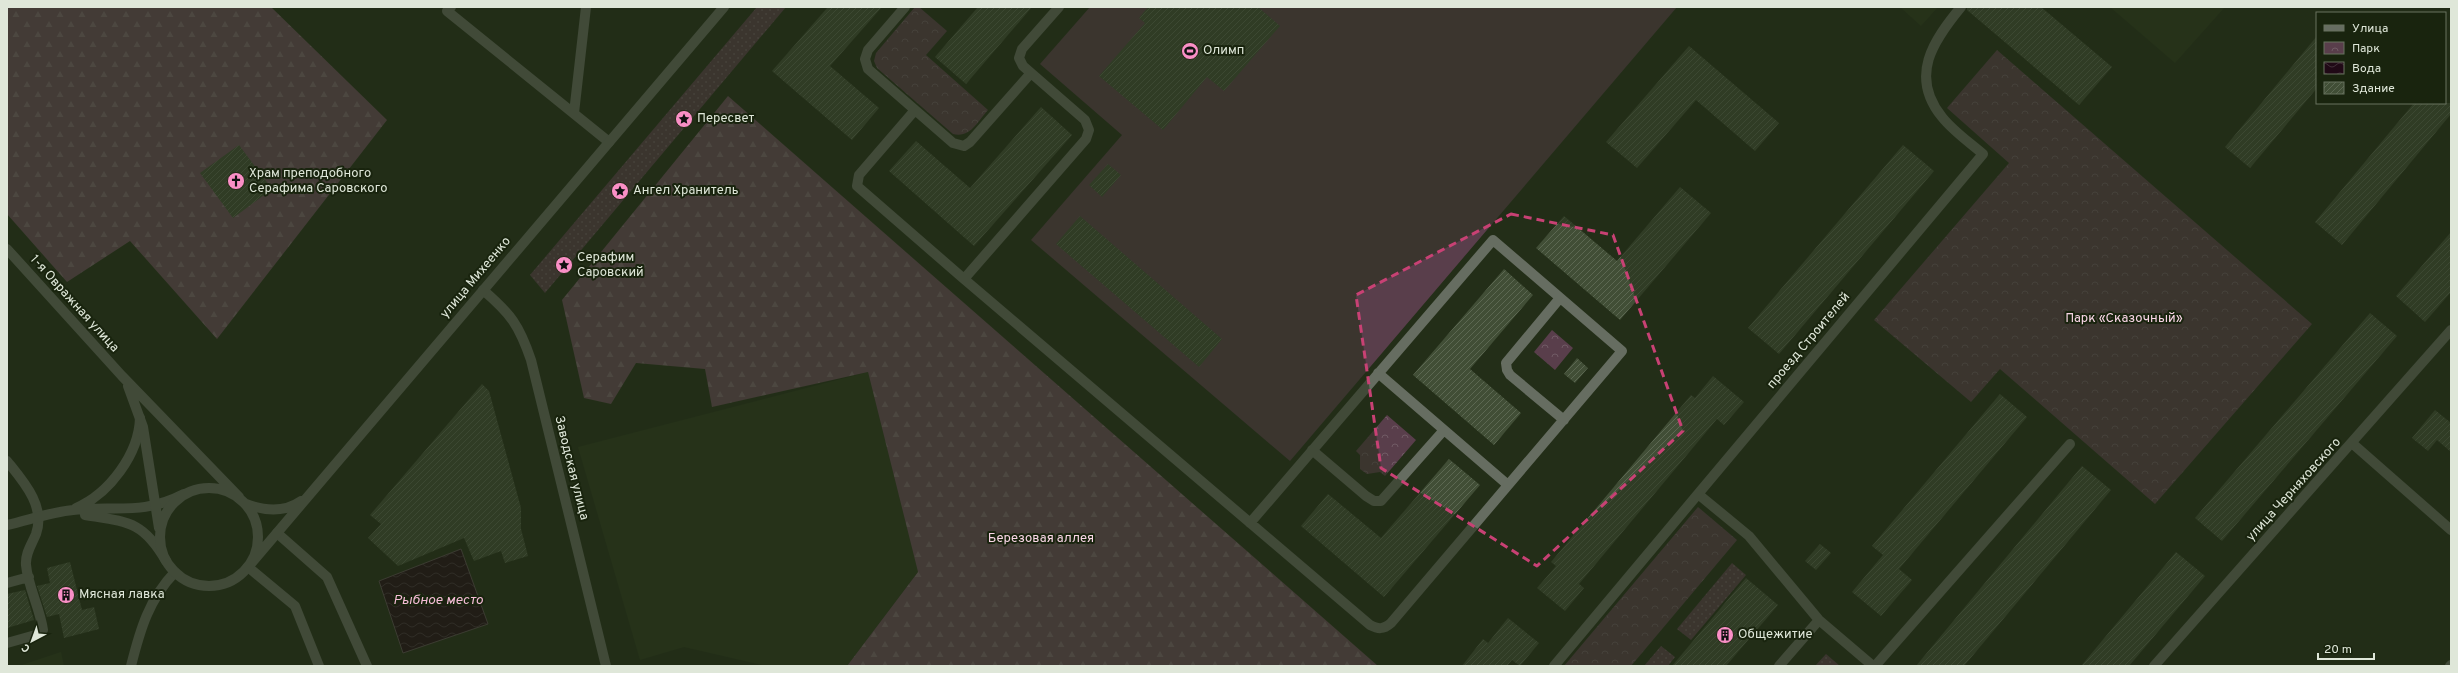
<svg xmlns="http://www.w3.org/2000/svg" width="2458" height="673" viewBox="0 0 2458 673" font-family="Overpass,sans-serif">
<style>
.built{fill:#2a381c}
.grass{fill:url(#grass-dots)}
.forest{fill:url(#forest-firs)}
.park{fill:url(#park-crowns)}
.pitch{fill:#593e4b}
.water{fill:url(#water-waves);stroke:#594c50}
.building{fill:url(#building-hatch)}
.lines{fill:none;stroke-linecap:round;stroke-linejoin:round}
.service{stroke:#666d61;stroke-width:10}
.minor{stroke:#666d61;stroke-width:10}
.tertiary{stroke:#666d61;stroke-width:10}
.marked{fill:none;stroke:#c84174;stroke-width:3;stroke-dasharray:8 5;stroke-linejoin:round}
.labels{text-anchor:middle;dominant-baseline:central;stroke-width:4;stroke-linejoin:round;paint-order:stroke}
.poi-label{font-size:13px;fill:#dfe7d9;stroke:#19240e;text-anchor:start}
.street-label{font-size:13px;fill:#dfe7d9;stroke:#19240e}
.park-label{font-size:13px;fill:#fad6e7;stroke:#19240e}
.water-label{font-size:14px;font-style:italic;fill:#f5bcd7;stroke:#19240e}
</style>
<defs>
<pattern id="grass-dots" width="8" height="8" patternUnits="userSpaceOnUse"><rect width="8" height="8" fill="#593e4b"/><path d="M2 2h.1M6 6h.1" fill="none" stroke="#705a64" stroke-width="1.8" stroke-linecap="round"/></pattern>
<pattern id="forest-firs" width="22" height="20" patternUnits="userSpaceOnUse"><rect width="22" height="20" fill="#6a4c5b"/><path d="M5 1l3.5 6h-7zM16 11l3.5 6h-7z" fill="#7f6672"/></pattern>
<pattern id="park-crowns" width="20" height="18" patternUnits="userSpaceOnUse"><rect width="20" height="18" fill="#593e4b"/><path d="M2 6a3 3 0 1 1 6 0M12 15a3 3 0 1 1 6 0" fill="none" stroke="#705a64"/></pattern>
<pattern id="water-waves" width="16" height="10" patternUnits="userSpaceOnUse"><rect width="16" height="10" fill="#200916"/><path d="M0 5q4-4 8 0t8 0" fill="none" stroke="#402d37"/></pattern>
<pattern id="building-hatch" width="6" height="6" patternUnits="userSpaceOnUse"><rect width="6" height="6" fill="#414e36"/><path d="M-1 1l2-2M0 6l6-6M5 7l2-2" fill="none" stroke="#5c6852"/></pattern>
</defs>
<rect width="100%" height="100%" fill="#232e18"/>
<path class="built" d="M1900 7H1938L1921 26Z
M2110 7H2225L2175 63Z
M868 372 918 572 847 666H766L684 647 640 660 578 447Z
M61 652 64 666H19Z"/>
<path class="grass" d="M757 7H786L545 293 530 275Z
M1732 563 1746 575 1691 640 1677 629Z
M1661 646 1675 657 1668 666H1644Z
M1826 654 1840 666H1815Z"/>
<path class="forest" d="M7 7H271L387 120 217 339 130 241 67 282 7 214Z
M728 96 1378 666H847L918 572 868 372 712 407 705 369 636 363 611 404 584 398 562 300Z"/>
<path class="park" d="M915 7H919L947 31 926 55 988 110C977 122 971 138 953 134L877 68 874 61 876 53Z
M1997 50 2312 324 2155 504 2000 369 1971 402 1874 320 2009 163 1947 108Z
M1552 330 1573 348 1555 370 1534 352Z
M1387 415 1416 440 1385 476 1380 472 1367 474 1360 469V455L1356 451Z
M1698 507 1737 540 1631 666H1564Z"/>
<path class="pitch" d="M1090 7H1677L1290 461 1031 240 1122 135 1040 64Z"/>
<path class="water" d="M461 549 488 624 403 653 379 581Z"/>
<path class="building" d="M828 7H882L830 66 879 108 852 140 772 71Z
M978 7H1032L966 84 935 57Z
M1148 7H1258L1280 26 1224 91 1207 77 1163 130 1099 76 1145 23 1139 18Z
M1967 7H2041L2112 67 2079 105 1967 10Z
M2317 36V88L2250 168 2225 147Z
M1689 46 1779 123 1755 151 1696 100 1637 168 1606 142Z
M2414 103H2451V114L2342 245 2315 222Z
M1041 107 1072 135 974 246 889 171 916 141 970 188Z
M239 145 272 189 233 218 200 173Z
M1903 145 1934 171 1779 354 1748 328Z
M1108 164 1121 175 1102 197 1089 185Z
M1680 187 1711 213 1620 320 1536 248 1564 216 1617 261Z
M1080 216 1222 339 1199 367 1056 244Z
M2451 232V292L2425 322 2396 296Z
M1504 269 1533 295 1470 369 1521 413 1494 445 1413 375Z
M2370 313 2397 336 2222 541 2195 518Z
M1577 358 1588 368 1575 383 1564 374Z
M1713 376 1744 402 1724 425 1717 419 1579 584 1584 588 1565 611 1537 588 1556 566 1551 562 1691 395 1695 398Z
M482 384 489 391 521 508V529L528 556 505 563 501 551 474 561 464 538 398 566 368 538 381 524 370 515Z
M2000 394 2027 417 1899 569 1912 580 1881 616 1852 592 1883 555 1872 546Z
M2435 410 2451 423V452L2437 440 2428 451 2412 438Z
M1449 459 1480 485 1384 597 1301 526 1328 494 1381 538Z
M2082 466 2111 490 1964 666H1916Z
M1820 544 1831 553 1816 570 1805 561Z
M2176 552 2205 576 2129 666H2081Z
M70 562 82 610 94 607 99 629 64 638 59 614 47 617 37 586 50 583 47 568Z
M1746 578 1778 605 1726 666H1672Z
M25 590 34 620 7 628V594Z
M1508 618 1539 643 1520 666 1512 660 1507 666H1462L1483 639 1488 643Z"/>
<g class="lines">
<path class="service" d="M451 7 447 11 609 142
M905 7 868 50 865 59 868 69 953 143 964 146 970 142 1031 73
M915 110 859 175 857 186 964 279 1086 139 1089 130 1085 120 1023 66 1019 58 1022 49 1059 7
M574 113 586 7
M964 279 1370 625C1378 629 1383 630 1391 623L1622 351 1493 240 1250 523
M1560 298 1506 363 1507 370 1510 375 1564 420
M1378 373 1508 485
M1312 450 1366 496 1374 501H1381L1444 430
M7 461C23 481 46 506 36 534 32 544 25 553 26 565 28 587 40 608 43 630L39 634 7 643
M277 533 327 577 367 666
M248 567 295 606 319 666
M7 583 29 577
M131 666C140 630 149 599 175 572
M1875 666 2070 444
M2450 666 2451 665"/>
<path class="minor" d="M483 290C511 314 519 325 531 360L606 666
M2353 444 2451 530
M76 508C109 494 139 454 140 418
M85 515C128 522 143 521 166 561
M7 525C29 520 51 512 73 510 116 505 141 516 184 494
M1554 666 1698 494
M1779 666 1819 620
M1873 666 1819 620 1749 536 1698 494 1983 154C1969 142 1953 131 1942 117 1909 76 1933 41 1961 7
M2154 666 2451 330"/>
<path class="tertiary" d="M7 249 122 376 239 497
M128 386 143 427 159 528
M160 537a49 49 0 1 1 98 0a49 49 0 1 1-98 0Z
M246 504C265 511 284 513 301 501
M248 567 724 7"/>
</g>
<path d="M0 0H2458V673H0ZM1511 214 1613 235 1683 431 1537 566 1381 468 1356 295Z" fill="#232e18" fill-opacity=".55" fill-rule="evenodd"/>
<path class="marked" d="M1511 214 1613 235 1683 431 1537 566 1381 468 1356 295Z"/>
<defs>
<g id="stadium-disc" transform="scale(0.9)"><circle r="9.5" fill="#fa8fc6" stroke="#19240e"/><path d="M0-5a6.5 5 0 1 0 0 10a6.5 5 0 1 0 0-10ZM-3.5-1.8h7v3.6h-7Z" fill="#111"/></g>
<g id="sight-disc" transform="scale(0.9)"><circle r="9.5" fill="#fa8fc6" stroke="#19240e"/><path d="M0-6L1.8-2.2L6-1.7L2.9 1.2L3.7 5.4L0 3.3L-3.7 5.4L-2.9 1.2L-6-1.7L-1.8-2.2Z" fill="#111"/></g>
<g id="church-disc" transform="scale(0.9)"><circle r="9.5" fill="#fa8fc6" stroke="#19240e"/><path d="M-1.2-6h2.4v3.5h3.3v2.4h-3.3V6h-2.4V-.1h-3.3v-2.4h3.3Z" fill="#111"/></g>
<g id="building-disc" transform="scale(0.9)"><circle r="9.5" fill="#fa8fc6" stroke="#19240e"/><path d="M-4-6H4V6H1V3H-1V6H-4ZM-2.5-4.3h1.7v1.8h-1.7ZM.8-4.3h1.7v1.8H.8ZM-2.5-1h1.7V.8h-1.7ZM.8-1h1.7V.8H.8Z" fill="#111"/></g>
</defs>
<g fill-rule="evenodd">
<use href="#stadium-disc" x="1190" y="51"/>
<use href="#sight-disc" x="684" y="119"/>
<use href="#church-disc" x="236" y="181"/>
<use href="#sight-disc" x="620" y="191"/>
<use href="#sight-disc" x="564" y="265"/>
<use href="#building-disc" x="66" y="595"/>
<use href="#building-disc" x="1725" y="635"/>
</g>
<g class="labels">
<g class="poi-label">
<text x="1203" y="51">Олимп</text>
<text x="697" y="119">Пересвет</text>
<text x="249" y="174">Храм преподобного<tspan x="249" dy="15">Серафима Саровского</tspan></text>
<text x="633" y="191">Ангел Хранитель</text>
<text x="577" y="258">Серафим<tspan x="577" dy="15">Саровский</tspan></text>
<text x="79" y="595">Мясная лавка</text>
<text x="1738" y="635">Общежитие</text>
</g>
<g class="street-label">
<text transform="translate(476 278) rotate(-50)">улица Михеенко</text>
<text transform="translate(74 304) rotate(48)">1-я Овражная улица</text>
<text transform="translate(1809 341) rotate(-50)">проезд Строителей</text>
<text transform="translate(571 468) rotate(76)">Заводская улица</text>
<text transform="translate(2294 490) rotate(-48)">улица Черняховского</text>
</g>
<g class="park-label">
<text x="2124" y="319">Парк «Сказочный»</text>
<text x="1041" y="539">Березовая аллея</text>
</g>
<g class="water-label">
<text x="438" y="600">Рыбное место</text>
</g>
</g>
<rect width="2458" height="673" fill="none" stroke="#dfe7d9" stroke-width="16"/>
<rect x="2316" y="12" width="130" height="92" fill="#19240e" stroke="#68725f"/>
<rect x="2324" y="25" width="20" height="6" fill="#666d61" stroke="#68725f"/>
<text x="2352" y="32" font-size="12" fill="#dfe7d9">Улица</text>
<rect x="2324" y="42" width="20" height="12" fill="url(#park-crowns)" stroke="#68725f"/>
<text x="2352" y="52" font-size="12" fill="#dfe7d9">Парк</text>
<rect x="2324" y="62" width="20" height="12" fill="url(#water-waves)" stroke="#68725f"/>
<text x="2352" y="72" font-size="12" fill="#dfe7d9">Вода</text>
<rect x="2324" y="82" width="20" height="12" fill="url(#building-hatch)" stroke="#68725f"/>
<text x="2352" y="92" font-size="12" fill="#dfe7d9">Здание</text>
<g transform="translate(32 641) rotate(221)" stroke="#19240e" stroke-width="3" paint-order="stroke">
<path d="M0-3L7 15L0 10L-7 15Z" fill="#dfe7d9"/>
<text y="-6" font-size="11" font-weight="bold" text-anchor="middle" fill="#dfe7d9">С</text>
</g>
<path d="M2318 653v6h56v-6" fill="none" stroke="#dfe7d9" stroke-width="2"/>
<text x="2324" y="653" font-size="12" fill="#dfe7d9" stroke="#19240e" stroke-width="3" paint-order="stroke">20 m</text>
</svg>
